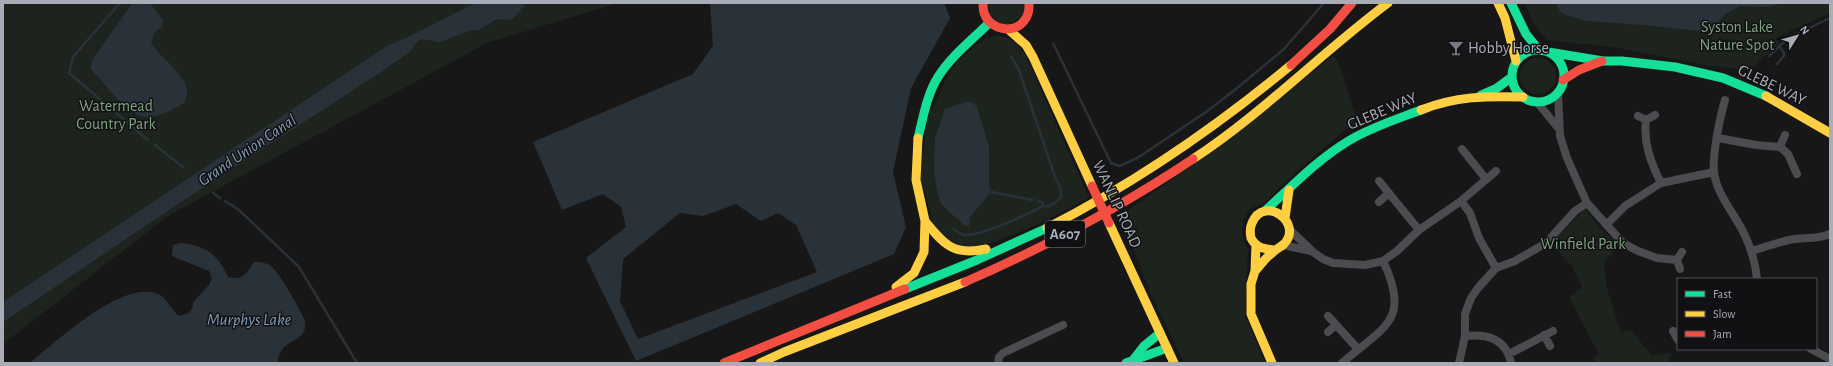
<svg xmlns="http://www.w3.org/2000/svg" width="1833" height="366" viewBox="0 0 1833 366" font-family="'Alegreya Sans',sans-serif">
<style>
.green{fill:#1d241e}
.water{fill:#2a3239;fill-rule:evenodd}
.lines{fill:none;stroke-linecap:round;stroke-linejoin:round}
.stream{stroke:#2a3239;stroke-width:2.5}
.street{stroke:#4b4c50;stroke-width:8}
.fast{stroke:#16e098;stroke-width:9}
.slow{stroke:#ffcf43;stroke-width:9}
.jam{stroke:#f24e42;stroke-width:9}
.jam-bridge{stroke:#f24e42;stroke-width:9}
.labels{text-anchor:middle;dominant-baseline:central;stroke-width:3;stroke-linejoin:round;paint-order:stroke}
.shield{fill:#111113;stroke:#7b7e86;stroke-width:1}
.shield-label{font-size:15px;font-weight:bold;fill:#a8adb8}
.park-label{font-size:16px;fill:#7fa381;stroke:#111113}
.poi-label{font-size:16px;fill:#a8adb8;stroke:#111113;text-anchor:start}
.street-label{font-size:16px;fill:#a8adb8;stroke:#111113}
.water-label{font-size:17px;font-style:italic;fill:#7f9bb3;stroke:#111113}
</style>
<rect width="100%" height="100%" fill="#171717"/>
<path class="green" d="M3 3H618L487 43 168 216 3 344Z
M983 3H1029V12L1001 29Z
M1525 3H1830V13L1777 37 1779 43 1750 70 1711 66 1618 48 1548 40C1536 30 1531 18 1525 3Z
M995 36C1010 35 1016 44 1025 54L1089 198C1060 212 996 249 965 247 957 246 939 233 934 227L920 174 927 120 945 81 958 61 975 46 987 37 988 39Z
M1334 55 1341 69 1357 120 1299 169 1263 204 1251 208 1243 220 1242 235 1248 250 1245 316 1265 363H1184L1149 290 1121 215 1213 151Z
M1520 76a18 18 0 1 1 36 0a18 18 0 1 1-36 0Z
M1585 209 1600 228 1619 245 1604 263 1607 289 1621 332 1631 330 1651 355 1671 353 1669 363H1596L1593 358 1599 355 1569 297 1582 287 1572 266 1551 244Z"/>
<path class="water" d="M134 3H150L163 20 162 27 154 33 151 44C161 57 184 74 187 89 188 93 186 98 185 102 174 109 152 122 139 115 120 106 105 84 91 69L92 60 131 5Z
M476 3H526L514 18 509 20 497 19 479 30 469 31 440 42 421 39 416 43 411 51 381 72 175 206 3 322V302L387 46C418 34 445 17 476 3Z
M710 3H944L950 18 911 88 893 172 906 227 894 254 636 361 586 258 626 227 621 207 603 194 562 210 533 142 693 74 713 46ZM736 204 761 221 778 213 796 225 817 272 638 339 620 301 623 259 680 213 703 216Z
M1556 3H1784L1768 7 1740 6 1727 13 1712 27 1699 31 1644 25 1587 21 1565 15 1560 11Z
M966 102H972L977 107 989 147V184L991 192 970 217 969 226H965L941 204 937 190 934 171 935 138 945 109Z
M180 243C205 245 218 254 228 277 242 281 247 274 254 262 260 262 264 262 269 265 278 269 300 309 304 319 305 321 305 325 305 328 301 345 280 338 278 362L279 363H30C56 342 122 279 158 294 167 298 171 310 179 316 188 314 193 312 193 302L209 285 212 278 209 271 172 256 173 245Z"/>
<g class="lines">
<path class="stream" d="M119 4 73 57 69 73 148 140
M1053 43 1111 163 1120 166 1139 157 1206 112 1236 89 1284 49 1324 3
M1769 56 1787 39 1830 18
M1777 64 1784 56V53L1779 46
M155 145 184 168
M991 192 1033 200
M213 193 220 198
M225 201 239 210 299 267 357 363
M1038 201 1043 203V206
M953 229C957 231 960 234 964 235 981 236 1027 215 1043 206H1050L1061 198V189L1055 177 1019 70 1011 56"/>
<path class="street" d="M1558 92 1560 136 1567 158 1587 203 1623 243 1638 251 1657 258 1677 260
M1725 100C1720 117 1712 156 1714 172 1716 189 1726 203 1734 216 1747 236 1755 256 1757 279
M1537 102 1559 129
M1638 116 1646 120 1655 115
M1646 120C1643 143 1651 163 1661 183
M1718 138 1756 145 1780 147 1788 154 1797 174
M1780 147 1785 135
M1462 149 1486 179
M1379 181 1419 230
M1461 201 1470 213 1479 238 1496 268
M1379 202 1389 193
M1606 225 1625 206 1661 183 1714 172
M1289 229 1313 252 1323 259 1333 263 1365 265 1383 261 1397 251 1419 230 1461 201 1496 171
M1283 245 1311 251
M1752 251C1764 247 1776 243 1789 240 1803 237 1816 240 1830 234
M1680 269 1677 260 1682 252
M1328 316 1358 349
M1673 331 1678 340
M1328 332 1336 325
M1544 335 1550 346
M1465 336C1487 334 1506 338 1511 363
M1811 349 1830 359
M1509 354 1553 331
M998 363 999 357 1003 353 1063 325
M1342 363C1383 327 1412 321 1383 261
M1459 363 1465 336V314L1471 298 1478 288 1496 268 1515 261 1546 243 1575 211 1587 203"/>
<path class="fast" d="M1511 3 1526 34 1539 50
M1512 76a26 26 0 1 1 52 0a26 26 0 1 1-52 0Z
M1548 52 1603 61H1622L1675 67 1723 78 1766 96
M1481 95 1497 88 1512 77
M918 138C923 118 927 94 938 77 951 56 972 40 989 23
M1265 211C1292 186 1318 159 1350 140 1372 127 1397 119 1421 110
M905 289 977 260 1047 228
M1133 360 1144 346 1160 333
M1126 363 1167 348"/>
<path class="slow" d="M1498 3 1505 18 1516 61
M1009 30 1026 45 1033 57 1092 186
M1766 96 1830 133
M1421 110C1456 96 1486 96 1523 97
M1193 159C1263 113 1321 53 1388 3
M1285 218 1289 190
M925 221C944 245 954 256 986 249
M1109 223 1174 363
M1047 228C1135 183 1215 128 1291 65
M1256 245 1255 271 1251 284V314L1272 363
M1255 271C1261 265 1265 258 1272 253 1276 249 1281 247 1284 244 1304 223 1264 194 1252 223 1250 227 1250 233 1251 238 1256 248 1264 249 1274 250
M896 287 914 273 924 252 925 221 916 180 918 138
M760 363 784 352 965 282"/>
<path class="jam" d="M983 3C983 7 983 12 985 15 991 30 1014 34 1024 21 1029 15 1029 10 1029 3
M1291 65 1330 29 1352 3
M1563 80 1579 70 1602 61
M965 282C1045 247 1121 207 1193 159
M724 363 905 289"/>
<path class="jam-bridge" d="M1092 186 1109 223"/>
</g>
<defs>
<g id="bar-bare" transform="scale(1.2)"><path d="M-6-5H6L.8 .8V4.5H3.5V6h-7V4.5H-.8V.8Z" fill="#757880" stroke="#111113" stroke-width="2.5" paint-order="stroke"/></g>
</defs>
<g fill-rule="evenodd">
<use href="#bar-bare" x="1456" y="48"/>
</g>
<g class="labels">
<rect class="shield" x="1045" y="221" width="40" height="26" rx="3"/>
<g class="shield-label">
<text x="1065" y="234">A607</text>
</g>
<g class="park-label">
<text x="1737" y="27">Syston Lake<tspan x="1737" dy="18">Nature Spot</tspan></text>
<text x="116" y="106">Watermead<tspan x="116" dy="18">Country Park</tspan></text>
<text x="1583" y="244">Winfield Park</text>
</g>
<g class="poi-label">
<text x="1468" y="48">Hobby Horse</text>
</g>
<g class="street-label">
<text transform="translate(1772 85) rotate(26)">GLEBE WAY</text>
<text transform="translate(1382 111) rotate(-23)">GLEBE WAY</text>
<text transform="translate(1117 204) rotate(65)">WANLIP ROAD</text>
</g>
<g class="water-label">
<text transform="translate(247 150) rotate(-34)">Grand Union Canal</text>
<text x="249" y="319">Murphys Lake</text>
</g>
</g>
<rect width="1833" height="366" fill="none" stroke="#a8adb8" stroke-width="8"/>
<rect x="1677" y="278" width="140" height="72" fill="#111113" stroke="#4d4f55"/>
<rect x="1685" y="291" width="20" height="6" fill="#16e098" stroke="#4d4f55"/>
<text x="1713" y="298" font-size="12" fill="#a8adb8">Fast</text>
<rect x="1685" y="311" width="20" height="6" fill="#ffcf43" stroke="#4d4f55"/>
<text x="1713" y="318" font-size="12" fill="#a8adb8">Slow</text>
<rect x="1685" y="331" width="20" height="6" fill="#f24e42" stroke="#4d4f55"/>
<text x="1713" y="338" font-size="12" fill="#a8adb8">Jam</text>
<g transform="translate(1797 36) rotate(53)" stroke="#111113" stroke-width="3" paint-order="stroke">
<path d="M0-3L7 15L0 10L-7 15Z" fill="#a8adb8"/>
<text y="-6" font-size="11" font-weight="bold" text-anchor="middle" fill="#a8adb8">N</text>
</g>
</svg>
